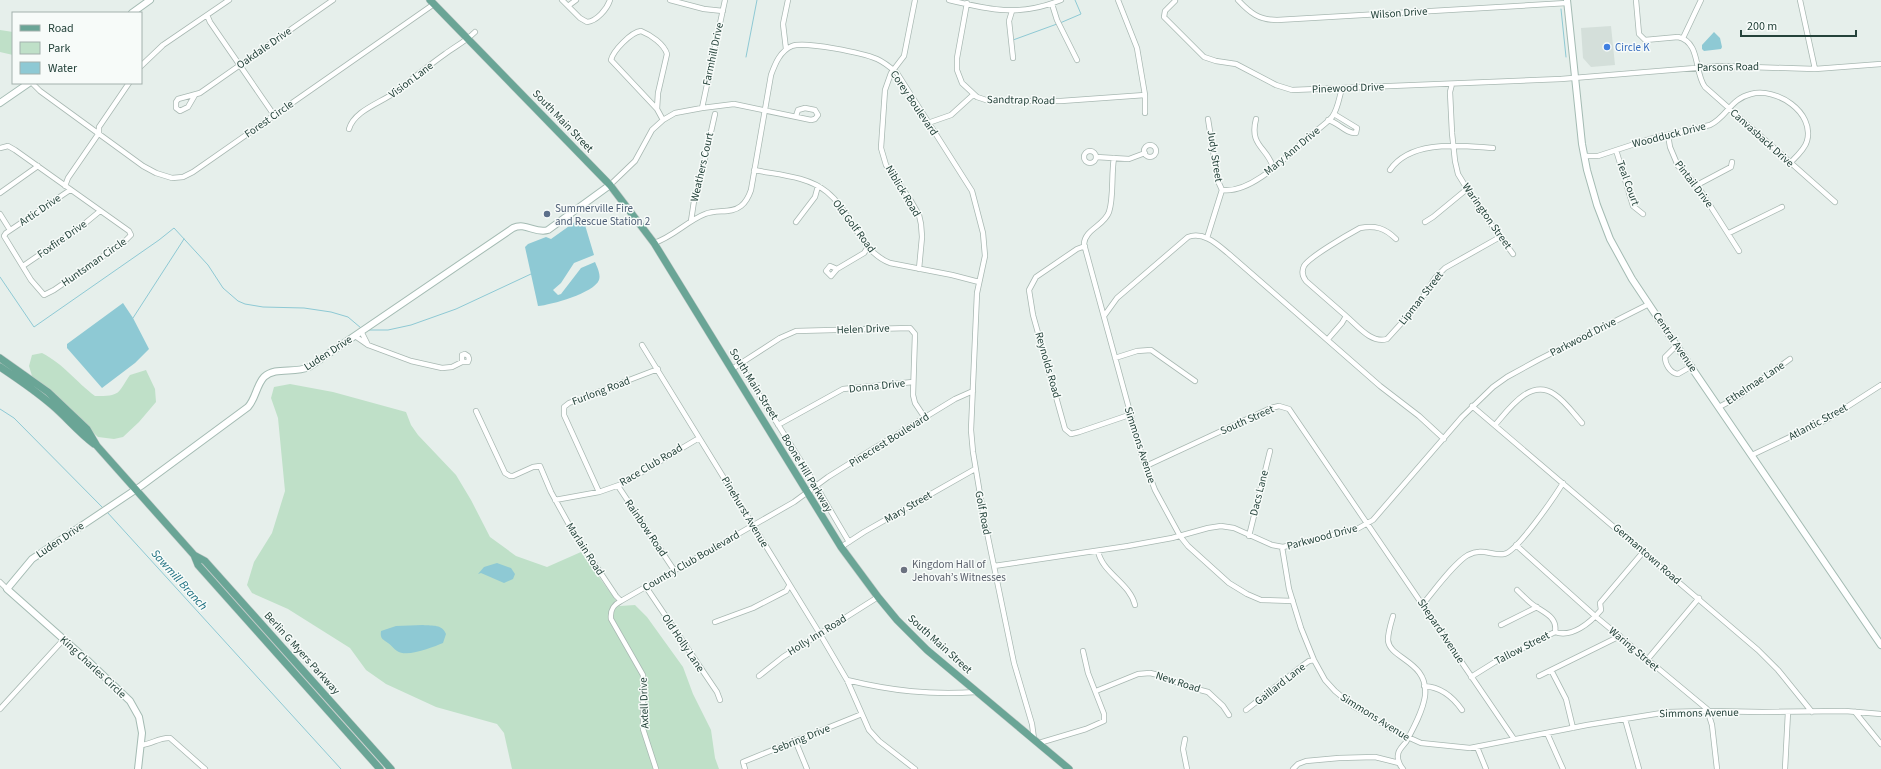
<svg xmlns="http://www.w3.org/2000/svg" width="1881" height="769" viewBox="0 0 1881 769" font-family="'Source Sans 3',sans-serif">
<style>
.built{fill:#d4dfda}
.green{fill:#bfe0c8}
.water{fill:#8ec9d4}
.lines{fill:none;stroke-linecap:round;stroke-linejoin:round}
.stream{stroke:#8ec9d4;stroke-width:1}
.street-casing{stroke:#a8b8b2;stroke-width:6}
.secondary-casing{stroke:#a4bbb3;stroke-width:8}
.primary-casing{stroke:#c2cac8;stroke-width:8}
.street{stroke:#fff;stroke-width:4.5}
.secondary{stroke:#fff;stroke-width:6}
.primary{stroke:#6aa596;stroke-width:7}
.shop-dot{fill:#3f7fe0;stroke:#f7fbf9;stroke-width:1.5}
.service-dot{fill:#5c6f8a;stroke:#f7fbf9;stroke-width:1.5}
.worship-dot{fill:#6b7280;stroke:#f7fbf9;stroke-width:1.5}
.labels{text-anchor:middle;dominant-baseline:central;stroke-width:3;stroke-linejoin:round;paint-order:stroke}
.street-label{font-size:11px;fill:#24423a;stroke:#f7fbf9}
.shop-label{font-size:11px;fill:#366cbe;stroke:#f7fbf9;text-anchor:start}
.service-label{font-size:11px;fill:#4e5e75;stroke:#f7fbf9;text-anchor:start}
.worship-label{font-size:11px;fill:#5b616d;stroke:#f7fbf9;text-anchor:start}
.water-label{font-size:12px;font-style:italic;fill:#1c6f80;stroke:#f7fbf9}
</style>
<rect width="100%" height="100%" fill="#e6efeb"/>
<path class="built" d="M1611 26 1615 65 1591 67 1583 58 1581 28Z"/>
<path class="green" d="M0 30 13 32V55L0 52Z
M42 353C65 365 75 381 95 396 121 396 117 394 130 375L146 370 155 389 156 402 139 422 123 437 114 439 98 437 32 376 29 366 32 355Z
M290 384 333 392 406 412 411 425 418 435 456 475 471 500 490 537 516 556 547 567 581 552 620 606 635 605 647 617 683 667 693 694 711 730 715 758 719 769H512L504 733 497 724 436 707 386 684 366 670 350 648 288 609 252 593 247 585 254 562 272 533 285 491 278 418 271 398 274 387Z"/>
<path class="water" d="M1714 32 1720 38 1722 47 1721 49 1704 51 1702 49V45Z
M579 219 585 225 594 255 574 263 561 283 553 290 558 295 561 294 581 268 595 262C597 267 601 274 599 280 594 293 551 305 538 306L525 247 528 244 546 237 551 239Z
M123 303 133 318 149 349 135 363 102 388 67 348V344Z
M497 563 511 568 515 574 513 579 504 583 481 573 478 574 484 567Z
M423 625C433 626 442 624 446 634L443 643C433 647 407 658 397 651 394 649 391 645 388 643 382 639 380 638 381 631L396 626Z"/>
<g class="lines">
<path class="stream" d="M1561 9 1566 57
M1060 23 1081 14 1075 0
M1013 40 1057 24
M746 57 757 0
M0 277 34 327 159 240 174 228 208 265 223 288 238 301 245 304 263 307 304 308 331 312 348 317 361 328
M133 318 184 239
M369 330H388L411 325 456 309 531 274
M0 409 14 418 103 508
M107 512 341 769"/>
<g class="street-casing">
<path id="street" d="M562 0 580 18 587 22C597 21 607 9 610 0
M670 0 704 9 723 11
M915 0 904 56 891 73 885 90 881 148 886 165 911 201 919 215 921 224 922 237 919 269
M949 0C990 10 1020 17 1061 0
M1118 0 1137 48 1145 95V113
M1238 0C1250 13 1259 20 1277 20L1567 3
M1636 0 1639 34 1645 40 1678 37C1701 42 1694 73 1705 87L1835 202
M1800 0 1815 69
M1175 1 1165 11 1164 17 1204 57 1216 61 1236 64 1276 85 1292 90 1561 79 1720 66 1815 69 1881 64
M967 3 957 58V70L962 83 977 97 989 101H1061L1145 95
M1052 4 1057 20 1077 60
M568 6 576 0
M1012 11 1009 21 1013 58
M207 15 210 22 274 115
M641 31C651 35 664 44 667 54L658 93 657 109 611 60C613 51 631 32 641 31Z
M1683 38 1701 0
M786 49 783 24 788 0
M141 66 163 45 229 0
M32 83 40 91 143 166 156 173 172 178 183 177 193 172 434 4
M1452 84 1450 92 1452 133 1455 161 1458 174 1477 205 1513 254
M195 95 188 107 180 111 176 108V102L178 99 200 93 333 0
M702 108 725 0
M657 109 663 120
M1256 119C1249 146 1267 147 1273 167
M1328 120C1338 122 1346 134 1356 133L1357 128 1334 114
M928 123 951 115 973 95
M349 129C354 111 380 103 394 93 411 80 428 66 445 54 456 46 466 41 475 32
M1668 135 1670 147 1678 166 1697 185 1739 251
M1144 151a6 6 0 1 1 12 0a6 6 0 1 1-12 0Z
M0 148 8 146 15 150 129 231 131 235 125 241 54 290 44 295 31 280 4 236 6 233 70 190
M1616 150 1633 206 1643 214
M1084 157a6 6 0 1 1 12 0a6 6 0 1 1-12 0Z
M1584 156H1598L1650 139 1710 125C1727 117 1730 99 1751 94 1776 87 1815 112 1807 141 1805 149 1796 157 1790 163
M1096 157 1129 159 1145 153
M1114 158C1111 175 1114 197 1109 212 1104 226 1085 229 1084 244L1142 456 1155 490 1180 536 1188 546 1229 583 1247 594 1261 600 1293 601
M754 170C779 175 807 176 827 192 852 212 859 251 890 263L952 275 979 282
M1390 170C1411 139 1461 146 1493 148
M610 185 635 161 652 130 663 120 675 113 702 108 734 104 811 120 815 119 818 115 815 110 805 108 798 110 796 116
M1697 185 1731 167 1732 162
M65 186 68 178 99 133V127L129 83
M1222 190C1251 194 1286 157 1306 139 1314 132 1325 125 1332 117 1338 109 1339 98 1342 88
M0 193 38 166
M0 214 10 230
M691 221 694 201 699 185 715 114
M796 222 815 197 818 186
M1425 222 1433 217 1467 189
M1729 233 1782 207
M1207 238 1222 190 1218 181 1208 119
M654 243C673 237 687 221 705 214 717 209 731 214 741 206 746 202 749 196 751 190L771 75C775 64 780 51 792 46 805 41 863 53 877 59 884 62 890 67 897 73L972 191 983 233 985 256 977 293 971 430 973 452 984 518 1014 663 1032 724 1034 739
M1085 246 1077 249 1036 277 1029 290 1033 315 1065 429 1071 434 1079 432 1129 415
M23 266 83 225 100 211
M837 269 831 276 826 271 830 266 837 269 864 253 868 247
M1104 316 1117 298 1188 237C1204 231 1218 245 1229 254L1380 386 1419 416 1444 439
M1346 316C1357 325 1371 344 1387 339L1417 306 1435 278 1445 268 1500 237
M361 331 368 345
M355 336 368 345 411 361 442 368 452 367 462 362H468L469 359 468 356 465 354 462 355V362
M1328 339 1342 323 1346 316 1306 281C1303 277 1301 272 1304 266 1309 257 1349 234 1360 228 1375 225 1385 228 1396 239
M642 345 820 634 847 680 869 730 879 741 915 769
M1677 345 1665 357C1665 364 1670 373 1678 374L1692 366
M1115 358 1137 351 1151 350 1195 381
M740 364 809 474 849 542
M732 369 780 338 796 331 910 328 915 334 913 395 915 403 925 418
M1472 406 1758 650 1778 670 1812 712
M1719 407 1738 397 1790 359
M476 411 505 473 510 476H513L533 467 540 466 551 492 572 530 616 596 621 601 794 502 828 477 868 452 955 399 973 391
M778 425 843 389 913 382
M1495 425C1509 409 1530 378 1554 394 1565 401 1574 414 1582 423
M1752 455 1828 419 1881 385
M1146 466 1271 408 1279 406 1289 409 1514 739
M618 486 674 570
M599 492 564 415V407L569 403 658 369
M555 500 599 492 622 484 699 438
M1249 536 1270 451
M1516 545 1595 616 1707 709 1712 725 1717 769
M841 547 864 532 975 469
M1282 547 1289 589 1301 628 1314 660 1325 680 1335 691 1353 706 1366 713 1392 730 1421 743 1470 748 1587 725 1668 712 1708 711 1762 712 1845 711 1881 714
M1098 551C1102 573 1130 583 1135 605
M994 566 1128 546 1172 538 1208 528 1221 526 1234 528 1272 545 1283 547 1357 529 1373 520 1462 417 1493 387 1507 377 1538 360 1649 304
M0 582 7 589
M646 587 717 692 720 700
M1517 590C1522 595 1527 600 1532 604 1542 612 1558 616 1555 632
M621 601C613 605 610 610 611 619L643 675V729L656 769
M1422 605C1434 591 1454 563 1468 555 1483 547 1491 556 1504 554 1517 552 1555 496 1563 483
M1393 616C1391 623 1388 632 1388 640 1389 659 1429 661 1425 696 1423 711 1413 729 1406 742 1403 746 1398 750 1398 755 1397 759 1400 766 1403 769
M715 622 753 608 786 591 789 586
M1501 625 1537 607
M1647 660 1699 598
M1551 670 1566 699 1573 728
M759 676 783 657 878 597
M1539 676 1620 636
M1471 677 1495 662 1555 632C1572 638 1590 623 1601 610L1600 603 1644 551
M847 680C892 691 930 695 977 692
M1424 686C1441 687 1453 697 1462 710
M1096 691 1138 674 1150 673 1162 676 1185 686 1208 692 1223 706 1229 715
M0 709 64 639
M1246 710 1302 666 1309 661 1314 660
M1855 712 1881 744
M1625 719 1639 769
M1547 733 1563 769
M1185 739 1183 749 1187 769
M795 740 807 769
M1039 743 1086 729 1104 721V714L1088 673 1083 651
M142 745C152 744 160 737 170 738L205 769
M1477 747 1486 769
M745 769 743 762 862 714
M1293 769 1298 764 1306 761 1339 758 1375 757 1399 763
M1785 769 1788 712"/>
</g>
<g class="secondary-casing">
<path id="secondary" d="M1567 0 1582 144 1587 170 1597 205 1610 239 1632 279 1670 336 1881 645
M132 13 150 0
M0 103 29 83
M138 769 142 733 139 717 130 701 87 660 7 589 32 559 141 486 248 407C256 398 256 386 264 377 276 366 294 374 309 367L513 228C526 222 535 234 548 230L610 185"/>
</g>
<g class="primary-casing">
<path id="primary" d="M430 0 610 185 654 243 841 547 878 597 897 620 927 650 1069 769
M0 358 48 392 87 429 97 446 194 555 205 561 391 769
M0 367C18 379 36 391 53 406 67 418 78 432 94 444
M194 555 198 565 380 769"/>
</g>
<use href="#street" class="street"/>
<use href="#secondary" class="secondary"/>
<use href="#primary" class="primary"/>
</g>
<circle class="shop-dot" cx="1607" cy="47" r="4"/>
<circle class="service-dot" cx="547" cy="214" r="4"/>
<circle class="worship-dot" cx="904" cy="570" r="4"/>
<g class="labels">
<g class="street-label">
<text transform="translate(1399 13) rotate(-4)">Wilson Drive</text>
<text transform="translate(264 48) rotate(-35)">Oakdale Drive</text>
<text transform="translate(713 54) rotate(-78)">Farmhill Drive</text>
<text transform="translate(1728 67) rotate(-1)">Parsons Road</text>
<text transform="translate(411 80) rotate(-37)">Vision Lane</text>
<text transform="translate(1348 88) rotate(-2)">Pinewood Drive</text>
<text transform="translate(1021 100) rotate(1)">Sandtrap Road</text>
<text transform="translate(914 103) rotate(56)">Corey Boulevard</text>
<text transform="translate(269 119) rotate(-35)">Forest Circle</text>
<text transform="translate(563 121) rotate(46)">South Main Street</text>
<text transform="translate(1669 135) rotate(-14)">Woodduck Drive</text>
<text transform="translate(1762 138) rotate(42)">Canvasback Drive</text>
<text transform="translate(1292 151) rotate(-40)">Mary Ann Drive</text>
<text transform="translate(1215 156) rotate(81)">Judy Street</text>
<text transform="translate(702 167) rotate(-77)">Weathers Court</text>
<text transform="translate(1628 183) rotate(70)">Teal Court</text>
<text transform="translate(1694 184) rotate(53)">Pintail Drive</text>
<text transform="translate(903 191) rotate(59)">Niblick Road</text>
<text transform="translate(40 210) rotate(-34)">Artic Drive</text>
<text transform="translate(1487 216) rotate(55)">Warington Street</text>
<text transform="translate(854 226) rotate(53)">Old Golf Road</text>
<text transform="translate(62 239) rotate(-35)">Foxfire Drive</text>
<text transform="translate(94 262) rotate(-35)">Huntsman Circle</text>
<text transform="translate(1421 298) rotate(-52)">Lipman Street</text>
<text transform="translate(863 329) rotate(-2)">Helen Drive</text>
<text transform="translate(1583 337) rotate(-27)">Parkwood Drive</text>
<text transform="translate(1675 342) rotate(56)">Central Avenue</text>
<text transform="translate(328 353) rotate(-33)">Luden Drive</text>
<text transform="translate(1048 365) rotate(74)">Reynolds Road</text>
<text transform="translate(1755 383) rotate(-34)">Ethelmae Lane</text>
<text transform="translate(754 384) rotate(58)">South Main Street</text>
<text transform="translate(877 386) rotate(-6)">Donna Drive</text>
<text transform="translate(601 391) rotate(-21)">Furlong Road</text>
<text transform="translate(1247 420) rotate(-24)">South Street</text>
<text transform="translate(1818 422) rotate(-28)">Atlantic Street</text>
<text transform="translate(889 440) rotate(-32)">Pinecrest Boulevard</text>
<text transform="translate(1140 445) rotate(72)">Simmons Avenue</text>
<text transform="translate(651 465) rotate(-31)">Race Club Road</text>
<text transform="translate(807 473) rotate(59)">Boone Hill Parkway</text>
<text transform="translate(1259 493) rotate(-76)">Dacs Lane</text>
<text transform="translate(908 507) rotate(-30)">Mary Street</text>
<text transform="translate(745 512) rotate(59)">Pinehurst Avenue</text>
<text transform="translate(983 513) rotate(79)">Golf Road</text>
<text transform="translate(646 528) rotate(56)">Rainbow Road</text>
<text transform="translate(1322 537) rotate(-15)">Parkwood Drive</text>
<text transform="translate(60 540) rotate(-34)">Luden Drive</text>
<text transform="translate(585 549) rotate(57)">Marlain Road</text>
<text transform="translate(1647 554) rotate(41)">Germantown Road</text>
<text transform="translate(691 561) rotate(-30)">Country Club Boulevard</text>
<text transform="translate(1441 631) rotate(56)">Shepard Avenue</text>
<text transform="translate(817 635) rotate(-32)">Holly Inn Road</text>
<text transform="translate(683 643) rotate(56)">Old Holly Lane</text>
<text transform="translate(940 644) rotate(42)">South Main Street</text>
<text transform="translate(1522 648) rotate(-27)">Tallow Street</text>
<text transform="translate(1634 649) rotate(40)">Waring Street</text>
<text transform="translate(302 653) rotate(48)">Berlin G Myers Parkway</text>
<text transform="translate(93 667) rotate(43)">King Charles Circle</text>
<text transform="translate(1178 682) rotate(18)">New Road</text>
<text transform="translate(1280 684) rotate(-38)">Gaillard Lane</text>
<text transform="translate(644 703) rotate(-92)">Axtell Drive</text>
<text transform="translate(1699 713) rotate(-1)">Simmons Avenue</text>
<text transform="translate(1375 717) rotate(32)">Simmons Avenue</text>
<text transform="translate(801 739) rotate(-22)">Sebring Drive</text>
</g>
<g class="shop-label">
<text x="1615" y="47">Circle K</text>
</g>
<g class="service-label">
<text x="555" y="208">Summerville Fire<tspan x="555" dy="13">and Rescue Station 2</tspan></text>
</g>
<g class="worship-label">
<text x="912" y="564">Kingdom Hall of<tspan x="912" dy="13">Jehovah’s Witnesses</tspan></text>
</g>
<g class="water-label">
<text transform="translate(179 580) rotate(48)">Sawmill Branch</text>
</g>
</g>
<rect x="12" y="12" width="130" height="72" fill="#f7fbf9" stroke="#a3b1ad"/>
<rect x="20" y="25" width="20" height="6" fill="#6aa596" stroke="#a3b1ad"/>
<text x="48" y="32" font-size="12" fill="#24423a">Road</text>
<rect x="20" y="42" width="20" height="12" fill="#bfe0c8" stroke="#a3b1ad"/>
<text x="48" y="52" font-size="12" fill="#24423a">Park</text>
<rect x="20" y="62" width="20" height="12" fill="#8ec9d4" stroke="#a3b1ad"/>
<text x="48" y="72" font-size="12" fill="#24423a">Water</text>
<path d="M1741 30v6h115v-6" fill="none" stroke="#24423a" stroke-width="2"/>
<text x="1747" y="30" font-size="12" fill="#24423a" stroke="#f7fbf9" stroke-width="3" paint-order="stroke">200 m</text>
</svg>
